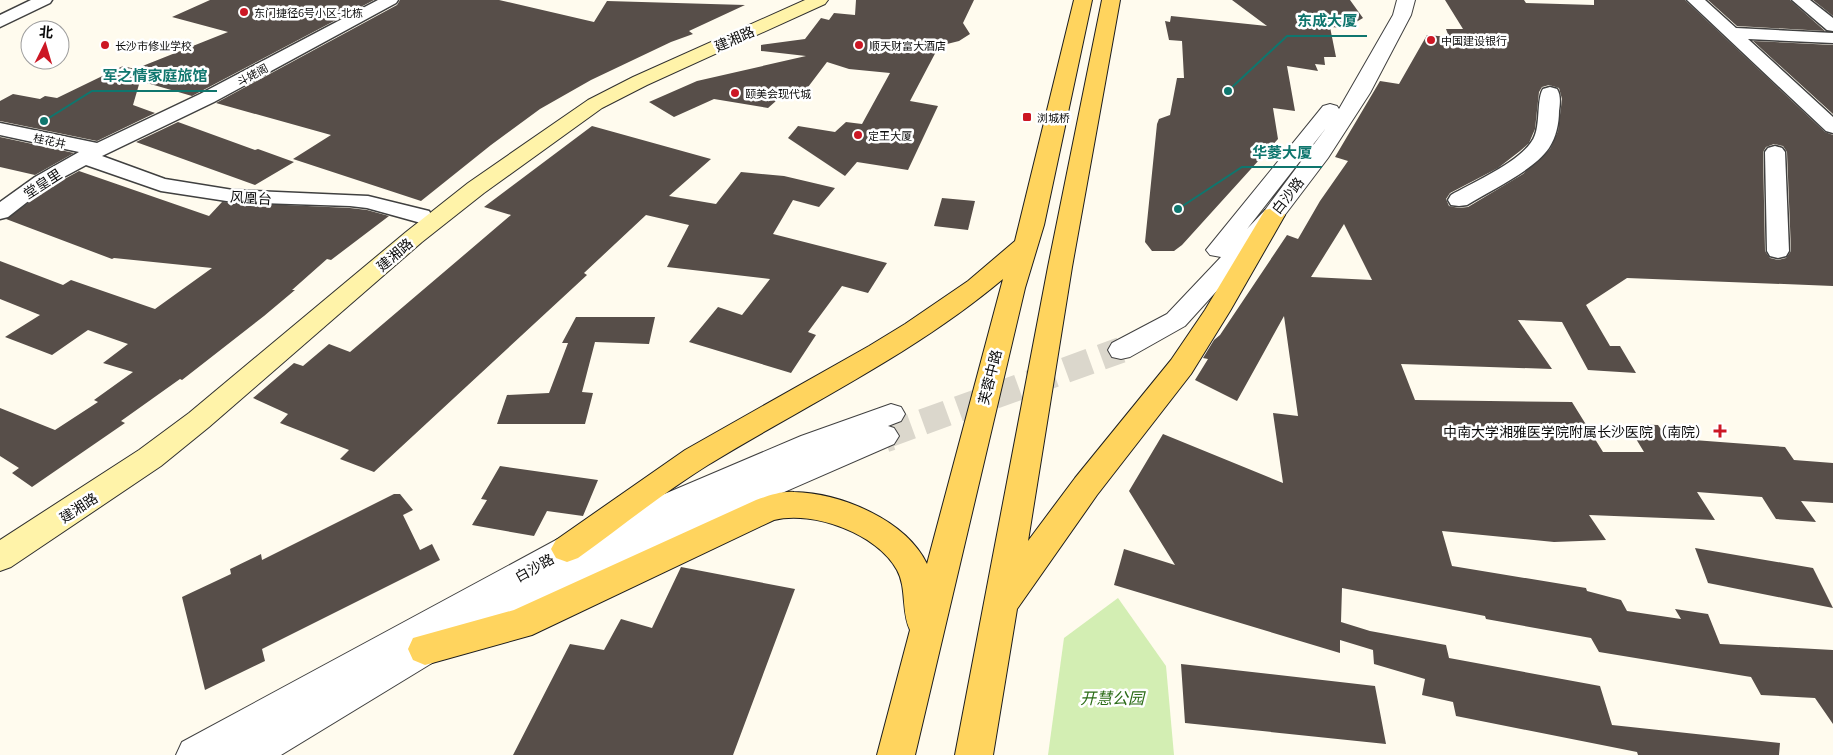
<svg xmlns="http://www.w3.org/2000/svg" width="1833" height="755" viewBox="0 0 1833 755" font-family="Georgia,'Noto Sans SC',serif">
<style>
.green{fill:#d3eeb3}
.building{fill:#574e49;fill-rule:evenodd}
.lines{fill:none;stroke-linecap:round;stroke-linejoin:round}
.tertiary-tunnel-far1{stroke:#dbd7cc;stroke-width:26;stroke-dasharray:26 12;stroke-linecap:butt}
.tertiary-tunnel{stroke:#dbd7cc;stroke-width:33;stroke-dasharray:33 17;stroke-linecap:butt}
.minor-casing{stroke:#404040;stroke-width:3}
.tertiary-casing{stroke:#404040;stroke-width:2}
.secondary-casing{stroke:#2f2f2f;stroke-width:2}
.primary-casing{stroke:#1e1e1e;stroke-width:2}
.minor{fill:#fff;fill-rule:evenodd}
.tertiary{fill:#fff;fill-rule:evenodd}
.secondary{fill:#fff3a9;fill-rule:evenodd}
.primary{fill:#ffd45e;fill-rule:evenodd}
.poi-dot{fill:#cc1724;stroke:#fff;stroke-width:2}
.labels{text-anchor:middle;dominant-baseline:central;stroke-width:5;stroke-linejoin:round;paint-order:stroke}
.far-poi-label{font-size:11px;fill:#0d0d0d;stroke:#fff;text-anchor:start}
.far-street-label{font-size:11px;fill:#0d0d0d;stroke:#fff}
.street-label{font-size:14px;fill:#0d0d0d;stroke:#fff}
.poi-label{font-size:14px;fill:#0d0d0d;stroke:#fff;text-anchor:end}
.near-park-label{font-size:16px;font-style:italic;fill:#2b6c17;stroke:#fff}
.leader{fill:none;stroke:#0f766e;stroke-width:2}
.callout-dot{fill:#0f766e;stroke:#fff;stroke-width:2}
.callout-label{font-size:15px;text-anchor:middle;font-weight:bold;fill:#0f766e;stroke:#fff;stroke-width:5;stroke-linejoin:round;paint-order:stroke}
</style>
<rect width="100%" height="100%" fill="#fffbee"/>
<path class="green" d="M1118 598 1166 666 1174 755H1048L1064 638Z"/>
<path class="building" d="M210 0H374L192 96 140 81 133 105 155 113 97 141 0 121V101L13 94 40 99 45 96 57 98 123 66 135 69 228 32 172 17Z
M400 0H499L594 22 607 1 745 5 689 31 693 34 671 42 591 80 540 109 491 145 421 201 293 159 331 135 216 103 397 5Z
M856 0H974L963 23 970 34 959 41 939 46 910 101 938 106 908 170 857 162 845 176 788 138 798 126 835 132 846 122 862 124 890 73 849 69 827 62 802 95 793 86 768 108 714 99 674 117 649 102 697 81 806 56 761 51V45L805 39 821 18 829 20 834 13 855 15Z
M1232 0H1350L1363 18 1346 28 1330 27 1336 57H1324L1325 65 1315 64 1318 71 1287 66 1295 111 1273 108 1278 139 1182 245 1174 251H1152L1145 242 1157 124 1159 119 1170 115 1177 78H1184L1182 41 1169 40 1165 21 1170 22 1171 16 1267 26Z
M1445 0H1524L1526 3 1594 5V0H1685L1825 132 1833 135V286L1627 278 1586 305 1610 346H1620L1636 373 1588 370 1562 322 1518 320 1552 369 1401 364 1415 400 1572 402 1603 452H1644L1627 424 1658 425 1667 438 1785 447 1794 460 1833 463V503L1801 501 1816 522 1776 519 1762 497 1697 492 1715 520 1589 515 1606 540 1554 542 1442 531 1452 566 1586 588 1587 591 1621 600 1627 611 1681 619 1675 609 1708 614 1720 644 1833 650V724L1815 698 1761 695 1751 677 1599 652 1591 638 1486 619 1485 616 1342 588 1341 622 1370 631 1446 645 1449 658 1600 686 1612 725 1780 743 1779 755H1638L1637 752 1456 716 1453 702 1422 695 1425 679 1374 664 1373 650 1340 640V653L1114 585 1124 549 1175 565 1129 491 1163 434 1283 483 1273 413 1298 416 1284 316 1237 401 1195 380 1208 359 1203 358 1214 340 1220 335 1287 235 1298 239 1320 201 1348 161 1335 157 1380 81 1399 84 1427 35 1449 37 1446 29H1463ZM1549 85 1559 88 1562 99 1558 131 1550 149 1523 174 1468 207 1459 208 1449 206 1446 199 1450 193 1498 168 1520 151 1529 143 1535 129 1539 92 1542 87ZM1774 144 1783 146 1787 152 1791 251 1786 258 1778 260 1770 258 1765 251 1763 152 1766 147ZM1344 224 1372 280 1311 277Z
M1708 0H1790L1825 31 1737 26Z
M1813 0H1833V16Z
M1753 41 1833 45V114Z
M178 122 255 150 258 149 294 162 255 185 136 142Z
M592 126 711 159 669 196 716 204 741 172 784 176 835 188 819 207 793 200 773 234 887 263 868 293 842 286 808 332 816 335 791 373 689 342 718 307 742 315 770 279 667 267 689 225 646 215 584 273 587 275 374 472 340 459 349 450 280 423 288 414 253 398 294 363 303 366 329 344 350 352 511 215 484 207Z
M0 137 74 153 35 175 0 167Z
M79 171 209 216 222 202 350 208 367 210 389 216 331 260 327 259 292 290H295L264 316 182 380 180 379 121 421 125 423 32 487 12 473 19 468 0 456V408L55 430 98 402 94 400 133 372 103 363 128 344 88 330 52 355 5 337 40 315 0 299V261L63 285 71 280 155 309 212 268 114 258 112 259 6 219 50 187Z
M942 198 975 201 968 230 934 226Z
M576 317H655L649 344 595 342 582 392 593 393 585 424H497L507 395 549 393 568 343H562Z
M500 466 598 480 583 516 547 511 534 536 472 525 487 500 481 499Z
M394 494H400L413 510 403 515 420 550 432 544 440 560 262 649 265 661 205 690 182 597 231 574 230 569 261 554 262 560Z
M1695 548 1813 568 1833 608 1708 583Z
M681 567 795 589 733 755H513L570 644 604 650 621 619 652 628Z
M1181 664 1375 686 1386 744 1185 723Z"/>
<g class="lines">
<path class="tertiary-tunnel-far1" d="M887 435 1121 350"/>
<path class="tertiary-tunnel" d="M884 436 890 434"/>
<g class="minor-casing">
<path id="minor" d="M31 0H52L50 3 0 27V15Z
M378 0H398L396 3 214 102 102 156 165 179 233 190 368 196 429 211 432 216 429 221 421 223 367 208 350 206 233 202 161 191 86 165 49 185 8 217 0 219V202L35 177 79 152 0 135V123L97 143 200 94Z
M1687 0H1705L1736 28 1833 33V43L1748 39 1833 117V133L1826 131Z
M1792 0H1810L1833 18V31L1827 30Z
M1550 87 1557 89C1561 95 1560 104 1559 111 1559 124 1556 137 1549 148 1533 171 1491 190 1467 205L1459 206 1451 205 1448 200 1451 195C1474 182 1527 159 1535 135 1540 122 1537 98 1543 89Z
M1775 146 1782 148 1785 152 1789 251 1786 256 1778 258 1770 256 1767 251 1765 152 1768 148Z"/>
</g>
<g class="tertiary-casing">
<path id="tertiary" d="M1397 0H1415L1411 15 1370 93 1328 158 1281 220 1185 326 1130 357 1121 359 1112 357 1108 350 1112 343 1167 314 1221 257 1210 255 1206 250 1323 106 1330 104 1337 106 1339 109 1393 15ZM1326 128 1265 210 1247 229Z
M891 404 901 407 905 414 901 421 888 426 894 428 899 436 894 444 629 560 437 660 281 755H176L182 742 556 540 801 436Z"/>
</g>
<g class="secondary-casing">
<path id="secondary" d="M805 0H828L825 4 647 85 602 108 484 193 422 242 209 427 161 466 11 567 0 571V540L139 450 189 413 406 232 468 183 588 100 633 77Z"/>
</g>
<g class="primary-casing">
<path id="primary" d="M1074 0H1092L1044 225 1025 288 915 755H877L910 630C901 612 907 588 897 570 878 534 813 510 774 520L532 635 425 665 413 660 408 649 413 638 514 610 756 500C768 496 781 491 794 492 841 493 906 520 927 564L1003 279C914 354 806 405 708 465 663 493 621 527 578 558L567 562 556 558 551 549 556 540 685 450 869 346 905 324 968 281 1015 241Z
M1102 0H1120L1072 267 1028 541 1075 478 1171 360 1205 310 1265 210 1273 208 1281 210 1285 215 1230 311 1191 374 1097 495 1017 609 993 755H955L1048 267Z"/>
</g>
<use href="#minor" class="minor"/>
<use href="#tertiary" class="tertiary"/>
<use href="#secondary" class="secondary"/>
<use href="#primary" class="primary"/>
</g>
<g class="poi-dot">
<circle cx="244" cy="12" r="5"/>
<circle cx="1431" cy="40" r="5"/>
<circle cx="105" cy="45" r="5"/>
<circle cx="859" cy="45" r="5"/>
<circle cx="735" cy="93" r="5"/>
<rect x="1022" y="112" width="10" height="10" rx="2.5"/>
<circle cx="858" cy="135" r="5"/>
<path d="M1717.5 423.5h5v5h5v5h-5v5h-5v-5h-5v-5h5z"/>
</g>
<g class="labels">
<g class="far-poi-label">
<text x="254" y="12">东门捷径6号小区-北栋</text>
<text x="1441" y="40">中国建设银行</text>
<text x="115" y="45">长沙市修业学校</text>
<text x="869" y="45">顺天财富大酒店</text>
<text x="745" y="93">颐美会现代城</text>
<text x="1037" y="117">浏城桥</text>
<text x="868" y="135">定王大厦</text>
</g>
<g class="far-street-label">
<text transform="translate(252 74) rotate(-28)">斗姥阁</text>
<text transform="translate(50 140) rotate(12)">桂花井</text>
</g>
<g class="street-label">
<text transform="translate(734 38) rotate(-24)">建湘路</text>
<text transform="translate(42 183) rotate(-33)">堂皇里</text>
<text transform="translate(1287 195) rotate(-52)">白沙路</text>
<text transform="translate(251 197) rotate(4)">风凰台</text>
<text transform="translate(394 254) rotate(-41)">建湘路</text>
<text transform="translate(989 377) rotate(-76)">芙蓉中路</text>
<text transform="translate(78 507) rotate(-33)">建湘路</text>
<text transform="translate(534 567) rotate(-29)">白沙路</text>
</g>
<g class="poi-label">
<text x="1709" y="431">中南大学湘雅医学院附属长沙医院（南院）</text>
</g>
<g class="near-park-label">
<text x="1112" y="697">开慧公园</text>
</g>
</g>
<path class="leader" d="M1228 91L1287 36H1367M44 121L92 91H217M1178 209L1242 167H1322"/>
<g class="callout-dot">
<circle cx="1228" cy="91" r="5"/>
<circle cx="44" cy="121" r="5"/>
<circle cx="1178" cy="209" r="5"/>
</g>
<g class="callout-label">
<text x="1327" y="26">东成大厦</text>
<text x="155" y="81">军之情家庭旅馆</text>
<text x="1282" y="158">华菱大厦</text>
</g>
<g transform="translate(45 45) rotate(5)"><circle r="24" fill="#ffffff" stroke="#9e9e9e"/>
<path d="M0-4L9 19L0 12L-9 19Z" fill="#cc1724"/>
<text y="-8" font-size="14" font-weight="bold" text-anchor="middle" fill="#0d0d0d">北</text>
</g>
</svg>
